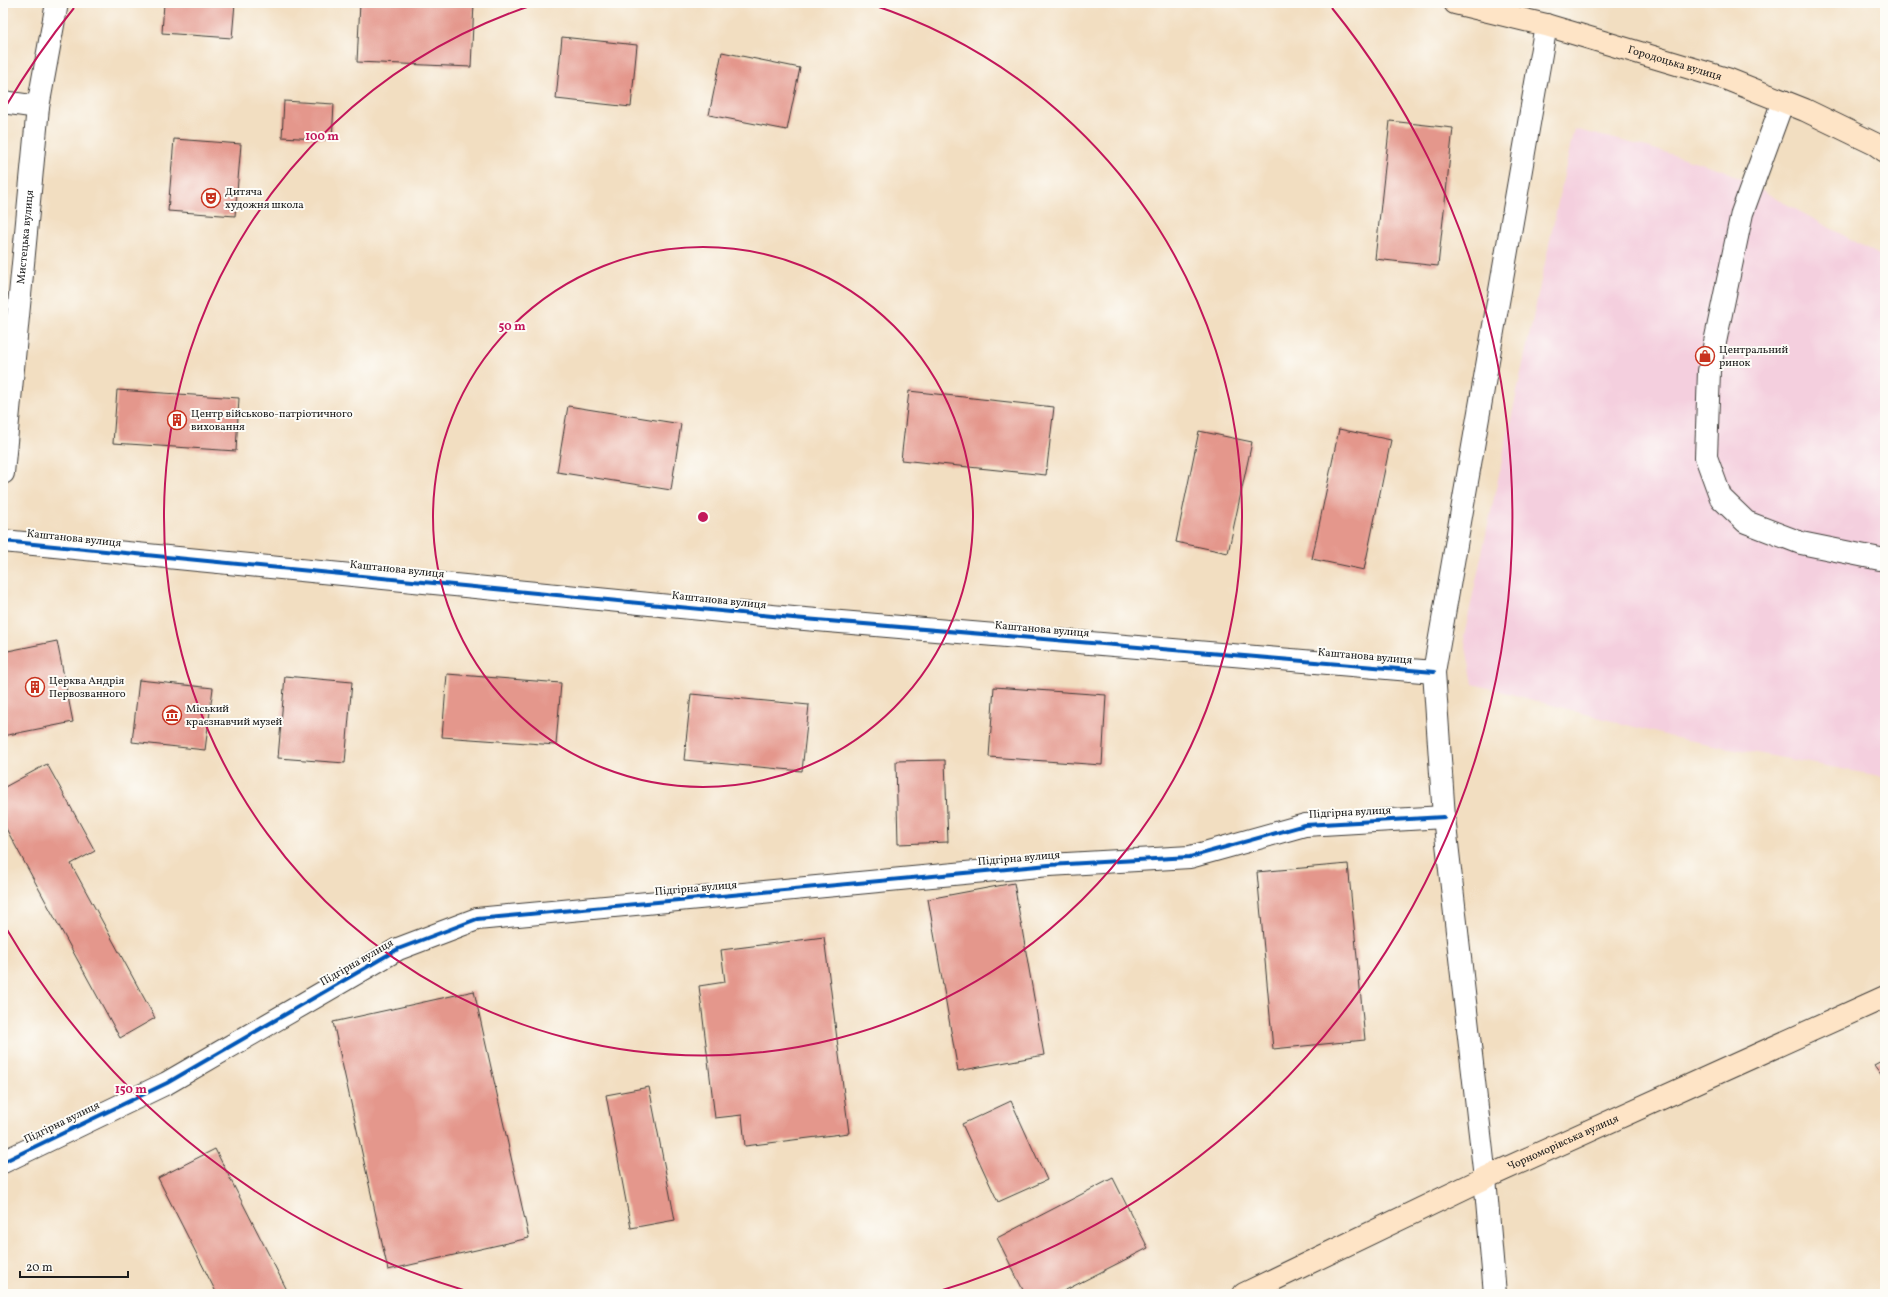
<svg xmlns="http://www.w3.org/2000/svg" width="1888" height="1297" viewBox="0 0 1888 1297" font-family="Vollkorn,serif">
<style>
.built{fill:#f4cfde}
.building{fill:#e4978c}
.lines{fill:none;stroke-linecap:round;stroke-linejoin:round}
.lane-casing{stroke:#3c3935;stroke-width:24}
.street-casing{stroke:#3c3935;stroke-width:24}
.secondary-casing{stroke:#3c3935;stroke-width:24}
.lane{stroke:#fff;stroke-width:22}
.street{stroke:#fff;stroke-width:22}
.secondary{stroke:#fee4c6;stroke-width:22}
.cycleway-casing{stroke:#fdfcf7;stroke-width:6}
.cycleway{stroke:#0057b8;stroke-width:4}
.ring{fill:none;stroke:#c2185b;stroke-width:2}
.labels{text-anchor:middle;dominant-baseline:central;stroke-width:4;stroke-linejoin:round;paint-order:stroke}
.street-label{font-size:11px;fill:#1c1c1c;stroke:#fdfcf7}
.poi-label{font-size:11px;fill:#1c1c1c;stroke:#fdfcf7;text-anchor:start}
.centre{fill:#c2185b;stroke:#fdfcf7;stroke-width:2}
.ring-label{font-size:12px;text-anchor:middle;font-weight:bold;fill:#c2185b;stroke:#fdfcf7;stroke-width:4;stroke-linejoin:round;paint-order:stroke}
</style>
<rect width="100%" height="100%" fill="#fdfcf7"/>
<filter id="ink" filterUnits="userSpaceOnUse"><feTurbulence type="fractalNoise" baseFrequency=".025" numOctaves="2"/><feDisplacementMap in="SourceGraphic" scale="8" xChannelSelector="R" yChannelSelector="G"/><feConvolveMatrix kernelMatrix="1 2 1 2 8 2 1 2 1" color-interpolation-filters="sRGB"/></filter>
<filter id="wash" filterUnits="userSpaceOnUse"><feTurbulence type="fractalNoise" baseFrequency=".012" numOctaves="4" result="noise"/><feDisplacementMap in="SourceGraphic" scale="16" xChannelSelector="R" yChannelSelector="G"/><feGaussianBlur stdDeviation="0.9" result="paint"/><feColorMatrix in="noise" values="0 0 0 0 0 0 0 0 0 0 0 0 0 0 0 0 0 1.4 0 .05"/><feComposite in="paint" operator="in"/></filter>
<g filter="url(#wash)">
<rect width="100%" height="100%" fill="#f2dec1"/>
<path class="built" d="M1574 129 1647 147 1724 170 1885 258V777L1676 738 1473 684 1464 636Z"/>
<g id="blocks">
<path class="building" d="M164 3H235L232 38 162 33Z
M360 3H474L471 67 357 62Z
M562 37 637 45 631 107 556 99Z
M722 52 800 68 787 130 709 115Z
M284 101 334 104 332 140 282 137Z
M1390 121 1453 128 1438 266 1375 259Z
M174 139 241 144 235 216 168 211Z
M117 390 239 398 236 451 113 443Z
M909 391 1054 407 1046 475 901 460Z
M568 406 681 424 671 490 557 472Z
M1339 429 1391 440 1364 570 1312 559Z
M1199 431 1252 442 1228 553 1176 542Z
M57 641 73 722 3 736V652Z
M447 674 561 683 556 745 442 737Z
M285 676 352 682 345 763 278 758Z
M139 680 213 688 205 750 132 742Z
M994 687 1106 695 1102 765 989 757Z
M691 694 809 705 802 771 684 760Z
M945 760 948 842 898 844 896 761Z
M47 764 95 851 71 864 155 1018 120 1038 3 823V788Z
M1348 864 1365 1040 1273 1049 1257 872Z
M1014 883 1044 1055 958 1071 928 899Z
M824 937 849 1133 745 1146 742 1115 715 1118 699 986 725 982 721 950Z
M474 991 529 1238 388 1270 333 1022Z
M1885 1059V1080L1874 1065Z
M649 1087 675 1220 631 1228 606 1095Z
M1011 1101 1047 1180 998 1202 962 1124Z
M215 1149 289 1294H217L158 1178Z
M1113 1178 1148 1248 1058 1294H1025L997 1238Z"/>
</g>
</g>
<g filter="url(#ink)">
<use href="#blocks" fill-opacity="0" stroke="#3c3935" stroke-width="1"/>
<g class="lines">
<g class="lane-casing">
<path id="lane" d="M1783 101 1742 213 1709 371 1706 457 1721 498 1746 522 1801 543 1885 560
M3 102 38 107
M1485 1178 1495 1294"/>
</g>
<g class="street-casing">
<g id="street">
<path id="s1" d="M3 473 38 107 57 3"/>
<path d="M3 541 793 618 1434 672"/>
<path d="M3 1162 167 1083 398 949 477 919 1049 865 1190 857 1305 825 1444 817"/>
<path d="M1485 1178 1444 817 1434 672 1546 25"/>
</g>
</g>
<g class="secondary-casing">
<g id="secondary">
<path id="s2" d="M1455 3 1546 25 1727 79 1805 110 1875 144 1885 151"/>
<path id="s3" d="M1244 1294 1485 1178 1885 997"/>
</g>
</g>
<use href="#lane" class="lane"/>
<use href="#street" class="street"/>
<use href="#secondary" class="secondary"/>
<g class="cycleway-casing">
<path id="cycleway" d="M3 541 793 618 1434 672
M3 1162 167 1083 398 949 477 919 1049 865 1190 857 1305 825 1444 817"/>
</g>
<use href="#cycleway" class="cycleway"/>
</g>
</g>
<g class="ring">
<circle cx="703" cy="517" r="270"/>
<path d="M870 4A539 539 0 1 1 536 4"/>
<path d="M473 1293A809 809 0 0 1 6 928M6 106A809 809 0 0 1 74 8M1332 8A809 809 0 0 1 933 1293"/>
</g>
<defs>
<g id="theatre-ring" transform="scale(1)"><circle r="9.5" fill="#fdfcf7" stroke="#c8321e" stroke-width="1.5"/><path d="M-5-5.5Q0-4 5-5.5V0Q5 5 0 6Q-5 5-5 0ZM-3.3-2.5H-1v1.5H-3.3ZM1-2.5H3.3v1.5H1ZM-2.8 1Q0 5.5 2.8 1Z" fill="#c8321e"/></g>
<g id="shop-ring" transform="scale(1)"><circle r="9.5" fill="#fdfcf7" stroke="#c8321e" stroke-width="1.5"/><path d="M-5-2.5h2.3a2.7 3.5 0 0 1 5.4 0H5L5.5 6h-11ZM-1.5-2.5h3a1.5 2.3 0 0 0-3 0Z" fill="#c8321e"/></g>
<g id="building-ring" transform="scale(1)"><circle r="9.5" fill="#fdfcf7" stroke="#c8321e" stroke-width="1.5"/><path d="M-4-6H4V6H1V3H-1V6H-4ZM-2.5-4.3h1.7v1.8h-1.7ZM.8-4.3h1.7v1.8H.8ZM-2.5-1h1.7V.8h-1.7ZM.8-1h1.7V.8H.8Z" fill="#c8321e"/></g>
<g id="museum-ring" transform="scale(1)"><circle r="9.5" fill="#fdfcf7" stroke="#c8321e" stroke-width="1.5"/><path d="M0-6L6-3V-2H-6V-3ZM-5-1h2V3h-2ZM-1-1h2V3h-2ZM3-1h2V3H3ZM-6 4H6V6H-6Z" fill="#c8321e"/></g>
</defs>
<g fill-rule="evenodd">
<use href="#theatre-ring" x="211" y="198"/>
<use href="#shop-ring" x="1705" y="356"/>
<use href="#building-ring" x="177" y="420"/>
<use href="#building-ring" x="35" y="687"/>
<use href="#museum-ring" x="172" y="715"/>
</g>
<g class="labels">
<g class="street-label">
<text stroke="none"><textPath href="#s2" startOffset="228">Городоцька вулиця</textPath></text>
<text stroke="none"><textPath href="#s1" startOffset="237">Мистецька вулиця</textPath></text>
<text transform="translate(74 539) rotate(6)">Каштанова вулиця</text>
<text transform="translate(397 570) rotate(6)">Каштанова вулиця</text>
<text transform="translate(719 601) rotate(6)">Каштанова вулиця</text>
<text transform="translate(1042 630) rotate(5)">Каштанова вулиця</text>
<text transform="translate(1365 657) rotate(5)">Каштанова вулиця</text>
<text transform="translate(1350 813) rotate(-3)">Підгірна вулиця</text>
<text transform="translate(1019 859) rotate(-5)">Підгірна вулиця</text>
<text transform="translate(696 889) rotate(-5)">Підгірна вулиця</text>
<text transform="translate(357 963) rotate(-30)">Підгірна вулиця</text>
<text transform="translate(62 1123) rotate(-26)">Підгірна вулиця</text>
<text stroke="none"><textPath href="#s3" startOffset="353">Чорноморівська вулиця</textPath></text>
</g>
<g class="poi-label">
<text x="225" y="192">Дитяча<tspan x="225" dy="13">художня школа</tspan></text>
<text x="1719" y="350">Центральний<tspan x="1719" dy="13">ринок</tspan></text>
<text x="191" y="414">Центр військово-патріотичного<tspan x="191" dy="13">виховання</tspan></text>
<text x="49" y="681">Церква Андрія<tspan x="49" dy="13">Первозванного</tspan></text>
<text x="186" y="709">Міський<tspan x="186" dy="13">краєзнавчий музей</tspan></text>
</g>
</g>
<circle cx="703" cy="517" r="6" class="centre"/>
<g class="ring-label">
<text x="322" y="140">100 m</text>
<text x="512" y="330">50 m</text>
<text x="131" y="1093">150 m</text>
</g>
<rect width="1888" height="1297" fill="none" stroke="#fdfcf7" stroke-width="16"/>
<path d="M20 1271v6h108v-6" fill="none" stroke="#1c1c1c" stroke-width="2"/>
<text x="26" y="1271" font-size="12" fill="#1c1c1c" stroke="#fdfcf7" stroke-width="3" paint-order="stroke">20 m</text>
</svg>
